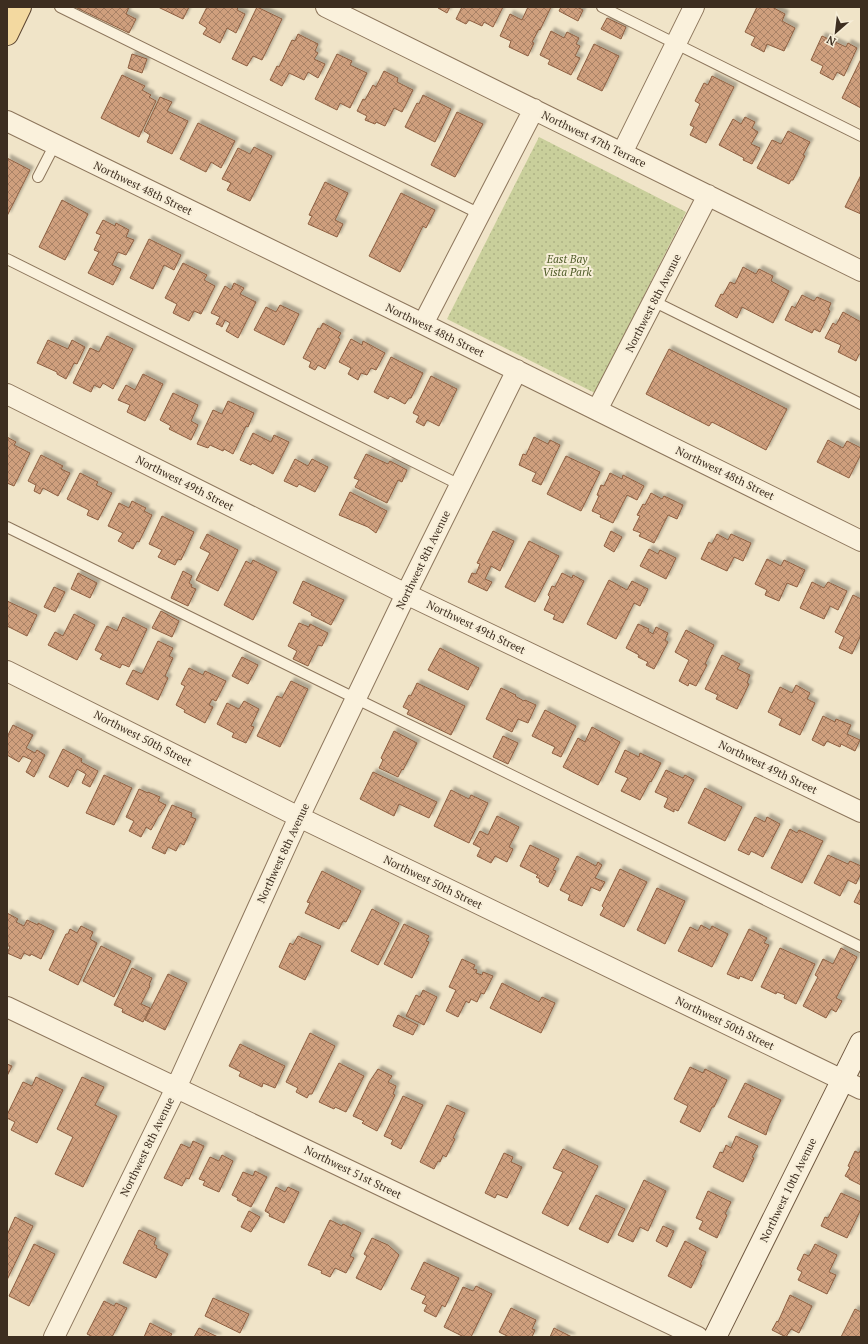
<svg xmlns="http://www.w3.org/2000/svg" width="868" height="1344" viewBox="0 0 868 1344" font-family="'PT Serif',serif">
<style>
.park{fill:url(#park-dots)}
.building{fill:url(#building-cross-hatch);stroke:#8d5f41;filter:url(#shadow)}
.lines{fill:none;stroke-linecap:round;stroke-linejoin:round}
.lane-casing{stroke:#8d765c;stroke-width:12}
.street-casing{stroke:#8d765c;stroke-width:22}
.secondary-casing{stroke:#6f573f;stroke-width:24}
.primary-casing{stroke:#5b4430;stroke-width:24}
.lane{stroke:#faf1dc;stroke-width:10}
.street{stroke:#faf1dc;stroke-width:20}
.secondary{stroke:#faf1dc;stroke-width:22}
.primary{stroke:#f3d9a0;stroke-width:22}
.labels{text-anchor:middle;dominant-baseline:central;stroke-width:4;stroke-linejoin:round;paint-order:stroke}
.street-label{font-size:11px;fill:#3d2e20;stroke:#f7eed8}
.park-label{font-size:11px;font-style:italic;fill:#4d5a26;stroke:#f7eed8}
</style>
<defs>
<pattern id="park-dots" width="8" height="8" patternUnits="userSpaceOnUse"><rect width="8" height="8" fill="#c9cf9b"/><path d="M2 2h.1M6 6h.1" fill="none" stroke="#aeb285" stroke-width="1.8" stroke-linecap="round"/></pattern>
<pattern id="building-cross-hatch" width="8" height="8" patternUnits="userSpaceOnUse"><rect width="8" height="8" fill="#cf9f7d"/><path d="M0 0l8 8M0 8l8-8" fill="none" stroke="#a98266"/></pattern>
<filter id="shadow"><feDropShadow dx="3.5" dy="-3.5" stdDeviation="1" flood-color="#0004"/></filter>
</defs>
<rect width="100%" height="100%" fill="#f0e4c8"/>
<path class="park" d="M539 137 686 212 595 393 447 319Z"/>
<path class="building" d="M75 7H129L126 14 136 19 129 33Z
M158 7H189L183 19Z
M207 7H238L237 10 245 14 236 33 227 28 220 43 203 34 207 28 199 23Z
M257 7 282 19 262 60 253 56 247 66 232 59Z
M438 7H450L447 13 438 8Z
M462 7H503L493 27 484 22 482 26 469 20 466 24 456 19Z
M528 7H551L540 30 539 29 532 42 534 43 528 56 509 47 511 41 500 36 510 14 522 20Z
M561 7H577L583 10 578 21 559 11Z
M757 7H772L785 14 782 21 795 28 784 51 767 44 764 52 751 45 755 37 745 32Z
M607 18 626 27 621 39 601 29Z
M551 31 564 38 567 32 579 38 576 44 580 46 575 56 580 58 571 75 548 64 550 60 540 55Z
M298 34 318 44 315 51 318 53 314 59 325 64 318 78 308 72 304 80 289 73 282 86 270 80 277 66 279 67 292 40 295 41Z
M822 36 846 47 848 43 857 48 844 76 837 72 833 80 820 73 823 66 811 60Z
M594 44 619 56 602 91 577 79Z
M132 54 147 59 142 73 128 68Z
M337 54 352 61 350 65 367 73 350 108 340 103 337 110 315 99Z
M861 59V108L842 98Z
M384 71 398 78 397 82 413 90 402 112 394 108 385 126 376 122 375 124 365 120 367 116 357 111 363 99 365 100 373 85 376 87Z
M122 75 145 86 142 90 151 95 149 97 156 101 139 137 101 118Z
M712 76 734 87 706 143 690 135 694 127 690 125 700 104 695 101 704 83 708 85Z
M423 95 451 109 435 142 405 127 417 103 419 104Z
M160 97 172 102 167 111 188 121 172 154 147 142 150 135 144 131Z
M457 112 483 124 455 177 431 165Z
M745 117 755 122 752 128 758 132 751 144 760 148 752 164 743 160 744 158 719 145 733 119 741 124Z
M198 123 235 141 221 168 211 162 206 172 180 159Z
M788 131 810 142 803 155 805 156 793 180H791L789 184 757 168 772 140 781 144Z
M254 147 272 156 250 201 227 190 231 183 222 179 238 148 250 154Z
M7 158 30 170 7 216Z
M861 175V214L845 207Z
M325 182 348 193 335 220 343 224 337 237 308 224 312 216 309 215Z
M401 193 435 210 426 228 423 226 400 272 369 256Z
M62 200 88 214 65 260 39 247Z
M103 220 115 226 116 223 129 230 126 237 134 240 126 255 118 252 112 265 121 269 113 285 88 273 99 252 94 250 101 235 96 233Z
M149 239 181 255 174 270 164 265 153 289 130 278Z
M183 263 207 275 204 280 215 286 201 314 194 311 189 321 173 313 177 304 165 298Z
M743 267 756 274 759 269 773 276 771 281 789 291 773 323 742 307 737 318 715 306 721 294 723 295 730 282 735 284Z
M234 283 244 288 240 294 256 302 238 338 226 331 230 323 225 320 222 327 219 325 216 324 220 317 211 313 225 286 231 290Z
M802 295 814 301 817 297 831 303 828 310 830 311 820 332 814 329 812 333 785 320 792 306 795 308Z
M280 305 299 314 284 345 254 330 266 307 276 312Z
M843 312 861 322V354H859L856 361 838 352 841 345 825 338 833 323 836 325Z
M323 323 341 333 338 338 340 339 325 369 318 365 315 370 309 367 311 362 303 358 318 328 320 329Z
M107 336 133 349 113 389 103 383 100 388 94 385 91 392 73 383 90 348 99 352Z
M351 339 362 345 363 341 385 353 376 370 371 368 367 375 361 373 358 380 348 374 351 368 339 362Z
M48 340 68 349 72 340 85 347 77 364 74 363 66 379 57 374V372L37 363Z
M669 349 787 409 766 450 712 422 709 426 646 394Z
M391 357 423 373 411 398H409L405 404 390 396 388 399 374 392Z
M143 374 163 384 145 421 127 412 130 405 118 400 126 385 135 390Z
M431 376 457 389 439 426 427 420 424 426 416 422 419 416 413 413Z
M173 393 198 405 191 421 198 425 191 440 169 429 171 426 160 420Z
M228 401 254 413 248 427 246 426 233 454 224 449 223 451 210 445 208 448 197 444 213 410 222 414Z
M253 433 271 442 274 435 289 442 273 474 252 463 251 465 240 460Z
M7 437 16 442 14 445 30 453 14 486 7 483Z
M534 437 548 444 550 440 560 445 541 485 532 481 536 473 519 465 523 454 526 455Z
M828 440 843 448 847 441 861 448V454L849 478 817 462Z
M366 454 388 464 390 461 407 470 402 482 398 480 387 503 355 487 359 480 354 478Z
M41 455 63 466 61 469 70 473 58 496 43 488 40 494 34 491 36 485 28 481Z
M566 456 600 472 581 511 547 494Z
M295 459 308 466 312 459 328 467 315 492 299 484 297 487 284 481Z
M80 473 98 482 96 485 112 493 98 520 87 515 89 510 67 499Z
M610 473 622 479 623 475 644 486 637 500 627 495 613 523 600 517 601 515 592 511 599 496 597 495 601 485 604 486Z
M350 492 387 511 376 533 368 527 339 515Z
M651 493 662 499 664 496 683 505 677 519 668 515 654 543 639 536 641 533 633 530 640 516 637 515 643 504 645 505Z
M132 501 146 508 144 511 152 515 139 542 137 541 133 549 118 541 123 533 108 526 119 503 129 508Z
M162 516 194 532 181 560 178 559 175 565 158 557 162 550 149 544Z
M493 531 514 541 500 571 491 566 485 579 492 582 487 591 468 582 472 573 476 574 480 564 477 563Z
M611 531 622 537 614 552 604 546Z
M207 534 238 550 218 591 196 580 210 553 200 548Z
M717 534 728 540 731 534 751 543 743 561 734 557 727 571 701 559 709 542 712 544Z
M529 541 559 556 535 602 505 587Z
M649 549 658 554 660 550 676 558 666 579 640 566Z
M767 559 781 566 784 560 805 570 797 587 787 583 779 601 765 595 767 590 755 584Z
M253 560 277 572 253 620 224 605 246 561 251 564Z
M183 571 192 576 189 583 192 585 191 587 196 589 188 606 171 598Z
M78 573 97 583 90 598 71 589Z
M562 573 572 578 573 575 584 581 563 623 553 619 555 615 544 610 550 597 548 595 552 586 555 587Z
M609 580 627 590 632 581 648 589 640 606 634 603 616 639 587 624Z
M303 581 344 600 331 625 311 615 312 613 293 603Z
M812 582 824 588 828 582 847 591 838 610 830 606 824 619 800 608Z
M54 587 65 592 55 612 44 607Z
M853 595 861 599V635L852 654 839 648 844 637 835 632Z
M7 601 37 615 27 636 7 626Z
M161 611 179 621 172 637 152 628Z
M74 614 95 625 77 660 48 645 55 632 63 636Z
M123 617 147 629 129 667 122 664 120 668 100 659 103 654 95 650 107 626 117 631Z
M299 623 309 627 310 624 328 633 322 646 318 645 308 666 293 659 297 651 288 646Z
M638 624 649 629 648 631 653 634 656 627 668 633 665 640 668 642 654 669 646 665 648 662 638 657 639 655 626 648Z
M686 630 714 645 705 664 707 665 696 686 689 683 688 686 679 681 689 660 675 652Z
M158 641 173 648 169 656 173 658 165 676 168 678 158 700 126 684 133 670 142 674Z
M440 648 479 668 468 690 428 670Z
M722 655 740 664 737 669 750 675 747 683 749 684 737 709 716 699 718 695 705 689Z
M242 657 258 665 248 684 232 676Z
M189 668 203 675 205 671 226 681 216 701 212 699 209 705 213 707 205 723 184 712 185 710 176 705 185 686 181 684Z
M291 681 308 689 280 747 257 736 277 696 282 698Z
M417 683 465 706 451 735 407 714 409 710 403 707 409 695 411 696Z
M796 685 810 693 807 699 815 703 800 735 779 725 782 719 768 712 780 687 792 693Z
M501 688 516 695 515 696 524 701 525 700 536 705 528 723 518 719 512 732 486 719Z
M244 701 259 709 251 726 254 727 246 743 232 737 234 733 217 724 227 703 239 709Z
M545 710 576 726 561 757 552 753 555 747 532 736Z
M823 716 835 722 836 719 851 725 847 734 860 740 855 751 841 744 840 747 827 741 824 746 812 740Z
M13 725 33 735 26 748 35 753 37 750 45 755 34 777 26 772 32 760 23 756 19 762 7 755V737Z
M592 727 620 742 598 785 563 767 578 738 585 742Z
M394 731 417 743 403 770 402 769 398 777 379 768 383 760 381 758Z
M503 736 518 743 508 764 493 757Z
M63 749 82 759 81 762 98 771 90 787 82 783 86 774 77 769 68 787 49 777Z
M625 750 639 757 640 753 661 763 651 782 650 781 640 800 621 791 628 778 615 772Z
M666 770 683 778 685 775 694 780 678 811 674 809V812L664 807 668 798 655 792Z
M373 772 437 802 429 818 399 804 394 816 360 799Z
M104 775 132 788 114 825 86 813Z
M705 788 742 807 725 841 688 823Z
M139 789 148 793V792L160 797 158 801 166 805 160 815H159L151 830 146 827 141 837 129 831 134 821 126 817Z
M451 790 469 799 471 795 488 803 469 843 434 826Z
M172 805 192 813 191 817 196 819 184 845 180 843 176 851 168 847 165 854 152 848Z
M497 816 519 827 509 847 513 849 507 862 495 856 491 863 477 856 481 848 473 844 480 831 488 835Z
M755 817 765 822 767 817 780 824 763 857 751 851 749 855 738 850Z
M790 829 797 833 799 830 823 841 802 883 771 868Z
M530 845 559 859 553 870 556 871 548 887 539 882 540 879 536 877 538 875 520 866Z
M828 855 848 864 850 861 861 866V873L856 884 848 880 840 896 814 883Z
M577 856 596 866 598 862 602 865 595 878 605 882 600 891 591 887 582 906 568 900 570 895 560 890Z
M620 869 647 882 624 927 600 915 604 908 602 906Z
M322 871 361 891 346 922 343 921 339 929 305 913 310 903 307 902Z
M657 888 685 901 665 944 637 930Z
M861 888V905L854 902Z
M372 909 399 923 378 965 351 951Z
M7 913 18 919 16 922 24 926 27 920 38 925V923L54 931 41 959 31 954 30 956 24 953 21 959 7 953 10 947 7 945Z
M404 924 429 936 426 941 429 942 412 978 384 964Z
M701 925 710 930 712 926 728 934 712 967 678 951 690 927 698 931Z
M81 926 93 932 90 939 97 943 78 985 49 970 66 934H68L70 929 77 933Z
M749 929 767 938 764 943 769 945 752 981 740 976 739 979 727 974Z
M298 936 321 946 305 980 279 967 290 943 293 945Z
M101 946 131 961 114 997 83 981Z
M780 948 815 964 796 1004 784 998 785 995 777 992 776 994 761 987Z
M841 948 857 957 836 998 842 1001 836 1012 831 1009 826 1018 803 1006 818 977 815 975 823 959 833 964Z
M462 959 475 965 473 969 477 970 476 973 482 975 483 972 493 976 484 994 481 993 477 1002 471 999 469 1003 466 1001 458 1017 446 1011 456 990 449 987Z
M132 968 152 978 149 985 150 986 141 1004 150 1008 143 1022 122 1012 123 1009 114 1005Z
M168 974 187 983 165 1030 145 1020Z
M502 983 539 1002 542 997 555 1003 541 1033 490 1008Z
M423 990 437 997 424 1025 406 1016 416 995 420 997Z
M398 1015 418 1025 413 1035 393 1026Z
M310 1033 335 1046 312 1094H309L307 1098 296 1092 298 1088 286 1082Z
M240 1044 285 1066 275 1088 263 1083 262 1087 239 1076 241 1072 229 1066Z
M339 1063 364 1076 346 1112 335 1107 334 1109 319 1102Z
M7 1064 12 1066 7 1076Z
M690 1067 703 1073 705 1069 727 1080 714 1107H712L700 1132 680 1122 688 1106 674 1099Z
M378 1069 392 1076 388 1082 396 1086 393 1094 395 1095 377 1131 362 1123 364 1121 353 1116 370 1081Z
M36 1077 63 1090 37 1143 11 1130 15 1122 7 1118V1115L23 1082 32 1086Z
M82 1077 104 1087 95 1105 117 1116 83 1187 55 1174 73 1137 57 1129Z
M745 1083 781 1100 769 1125 766 1135 728 1117Z
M403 1096 423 1105 401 1149 391 1144 393 1140 384 1136Z
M447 1105 465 1113 453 1138 455 1139 446 1157 443 1155 440 1162 438 1161 434 1169 420 1162Z
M736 1136 758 1146 752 1157 754 1158 743 1182 713 1167 720 1152 723 1153 726 1145 731 1148Z
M193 1141 204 1146 189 1179 186 1178 182 1186 164 1178 181 1144 190 1148Z
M563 1149 598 1166 568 1226 542 1213 563 1172 553 1168Z
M861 1149V1185L849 1179V1178L845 1176 850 1167 848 1166 855 1151 859 1153Z
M504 1153 513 1157 511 1162 522 1167 507 1198 497 1194 495 1198 485 1193Z
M222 1155 233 1161 219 1192 203 1185 205 1181 199 1179 210 1157 219 1161Z
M255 1171 267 1177 251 1207 237 1200 238 1198 232 1195 243 1172 253 1176Z
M644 1180 666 1191 648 1231 640 1227 633 1242 618 1235Z
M276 1187 285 1192 288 1187 299 1192 284 1223 269 1216 270 1214 265 1211Z
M708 1191 731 1202 725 1214 727 1215 717 1238 699 1229 703 1221 696 1218Z
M841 1193 861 1202V1209L847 1238 821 1226 825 1217 828 1218Z
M596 1195 625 1209 608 1243 579 1229Z
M249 1211 260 1217 251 1232 241 1227Z
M15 1217 33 1226 7 1280V1235Z
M330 1220 342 1226 343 1224 361 1233 350 1256 354 1258 346 1273 335 1268 330 1277 321 1273 322 1271 308 1265Z
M663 1226 674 1231 667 1247 656 1241Z
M139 1230 156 1238 154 1244 157 1246 156 1248 168 1254 156 1278 123 1263Z
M372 1238 388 1245 399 1255 381 1290 356 1278 367 1256 364 1254Z
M685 1241 706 1252 700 1265H702L691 1288 668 1276Z
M34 1244 55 1254 29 1306 9 1296Z
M815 1244 837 1255 829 1272 836 1275 827 1294 798 1280 802 1272 797 1269 804 1254 809 1256Z
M424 1262 459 1278 445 1307 442 1305 436 1317 424 1311 427 1305 422 1303 426 1296 411 1289Z
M476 1286 492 1294 471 1337H464L444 1327 463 1287 473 1291Z
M790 1295 812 1306 799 1333 791 1329 786 1337 772 1330 777 1321 778 1322Z
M213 1298 249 1314 240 1333 205 1316Z
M104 1301 114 1306 116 1303 127 1308 112 1337H93L87 1334Z
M511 1308 536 1320 532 1329 535 1330 532 1337H509L499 1332Z
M855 1309 861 1312V1337H841Z
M150 1323 172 1334 170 1337H144Z
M199 1328 218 1337H194Z
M554 1328 572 1337H550Z"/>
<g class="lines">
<g class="lane-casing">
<path id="lane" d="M60 7 480 214
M602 7 861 136
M38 177 55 144
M7 259 460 485
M653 301 861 404
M7 527 861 947"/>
</g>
<g class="street-casing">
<path id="street" d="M326 7 861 271
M7 121 423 324 861 541
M622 153 694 7
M423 324 534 109
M7 394 406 594 861 812
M597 410 708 195
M7 671 299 817 861 1089
M7 1007 698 1337
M54 1337 176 1088 299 817 406 594 517 370"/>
</g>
<g class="secondary-casing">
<path id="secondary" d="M715 1337 861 1043"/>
</g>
<g class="primary-casing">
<path id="primary" d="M7 34 20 7"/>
</g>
<use href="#lane" class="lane"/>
<use href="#street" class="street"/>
<use href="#secondary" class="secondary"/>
<use href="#primary" class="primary"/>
</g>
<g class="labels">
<g class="street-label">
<text transform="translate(594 139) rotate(26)">Northwest 47th Terrace</text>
<text transform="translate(143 188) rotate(26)">Northwest 48th Street</text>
<text transform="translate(653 303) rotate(-63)">Northwest 8th Avenue</text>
<text transform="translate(435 330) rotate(26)">Northwest 48th Street</text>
<text transform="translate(725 473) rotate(26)">Northwest 48th Street</text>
<text transform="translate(185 483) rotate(27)">Northwest 49th Street</text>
<text transform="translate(423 560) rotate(-64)">Northwest 8th Avenue</text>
<text transform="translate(476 627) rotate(26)">Northwest 49th Street</text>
<text transform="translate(143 738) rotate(27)">Northwest 50th Street</text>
<text transform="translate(768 767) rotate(26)">Northwest 49th Street</text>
<text transform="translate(283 853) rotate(-65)">Northwest 8th Avenue</text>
<text transform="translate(433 882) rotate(26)">Northwest 50th Street</text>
<text transform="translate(725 1023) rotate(26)">Northwest 50th Street</text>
<text transform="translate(147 1147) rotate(-64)">Northwest 8th Avenue</text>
<text transform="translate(353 1172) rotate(26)">Northwest 51st Street</text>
<text transform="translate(788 1190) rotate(-64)">Northwest 10th Avenue</text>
</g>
<g class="park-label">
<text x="567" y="259">East Bay<tspan x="567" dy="13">Vista Park</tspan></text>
</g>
</g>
<rect width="868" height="1344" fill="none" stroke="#3d2e20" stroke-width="16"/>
<g transform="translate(836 32) rotate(208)" stroke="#f7eed8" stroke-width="3" paint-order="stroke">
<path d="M0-3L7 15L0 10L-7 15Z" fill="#3d2e20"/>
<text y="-6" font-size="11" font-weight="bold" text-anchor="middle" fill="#3d2e20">N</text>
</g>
</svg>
